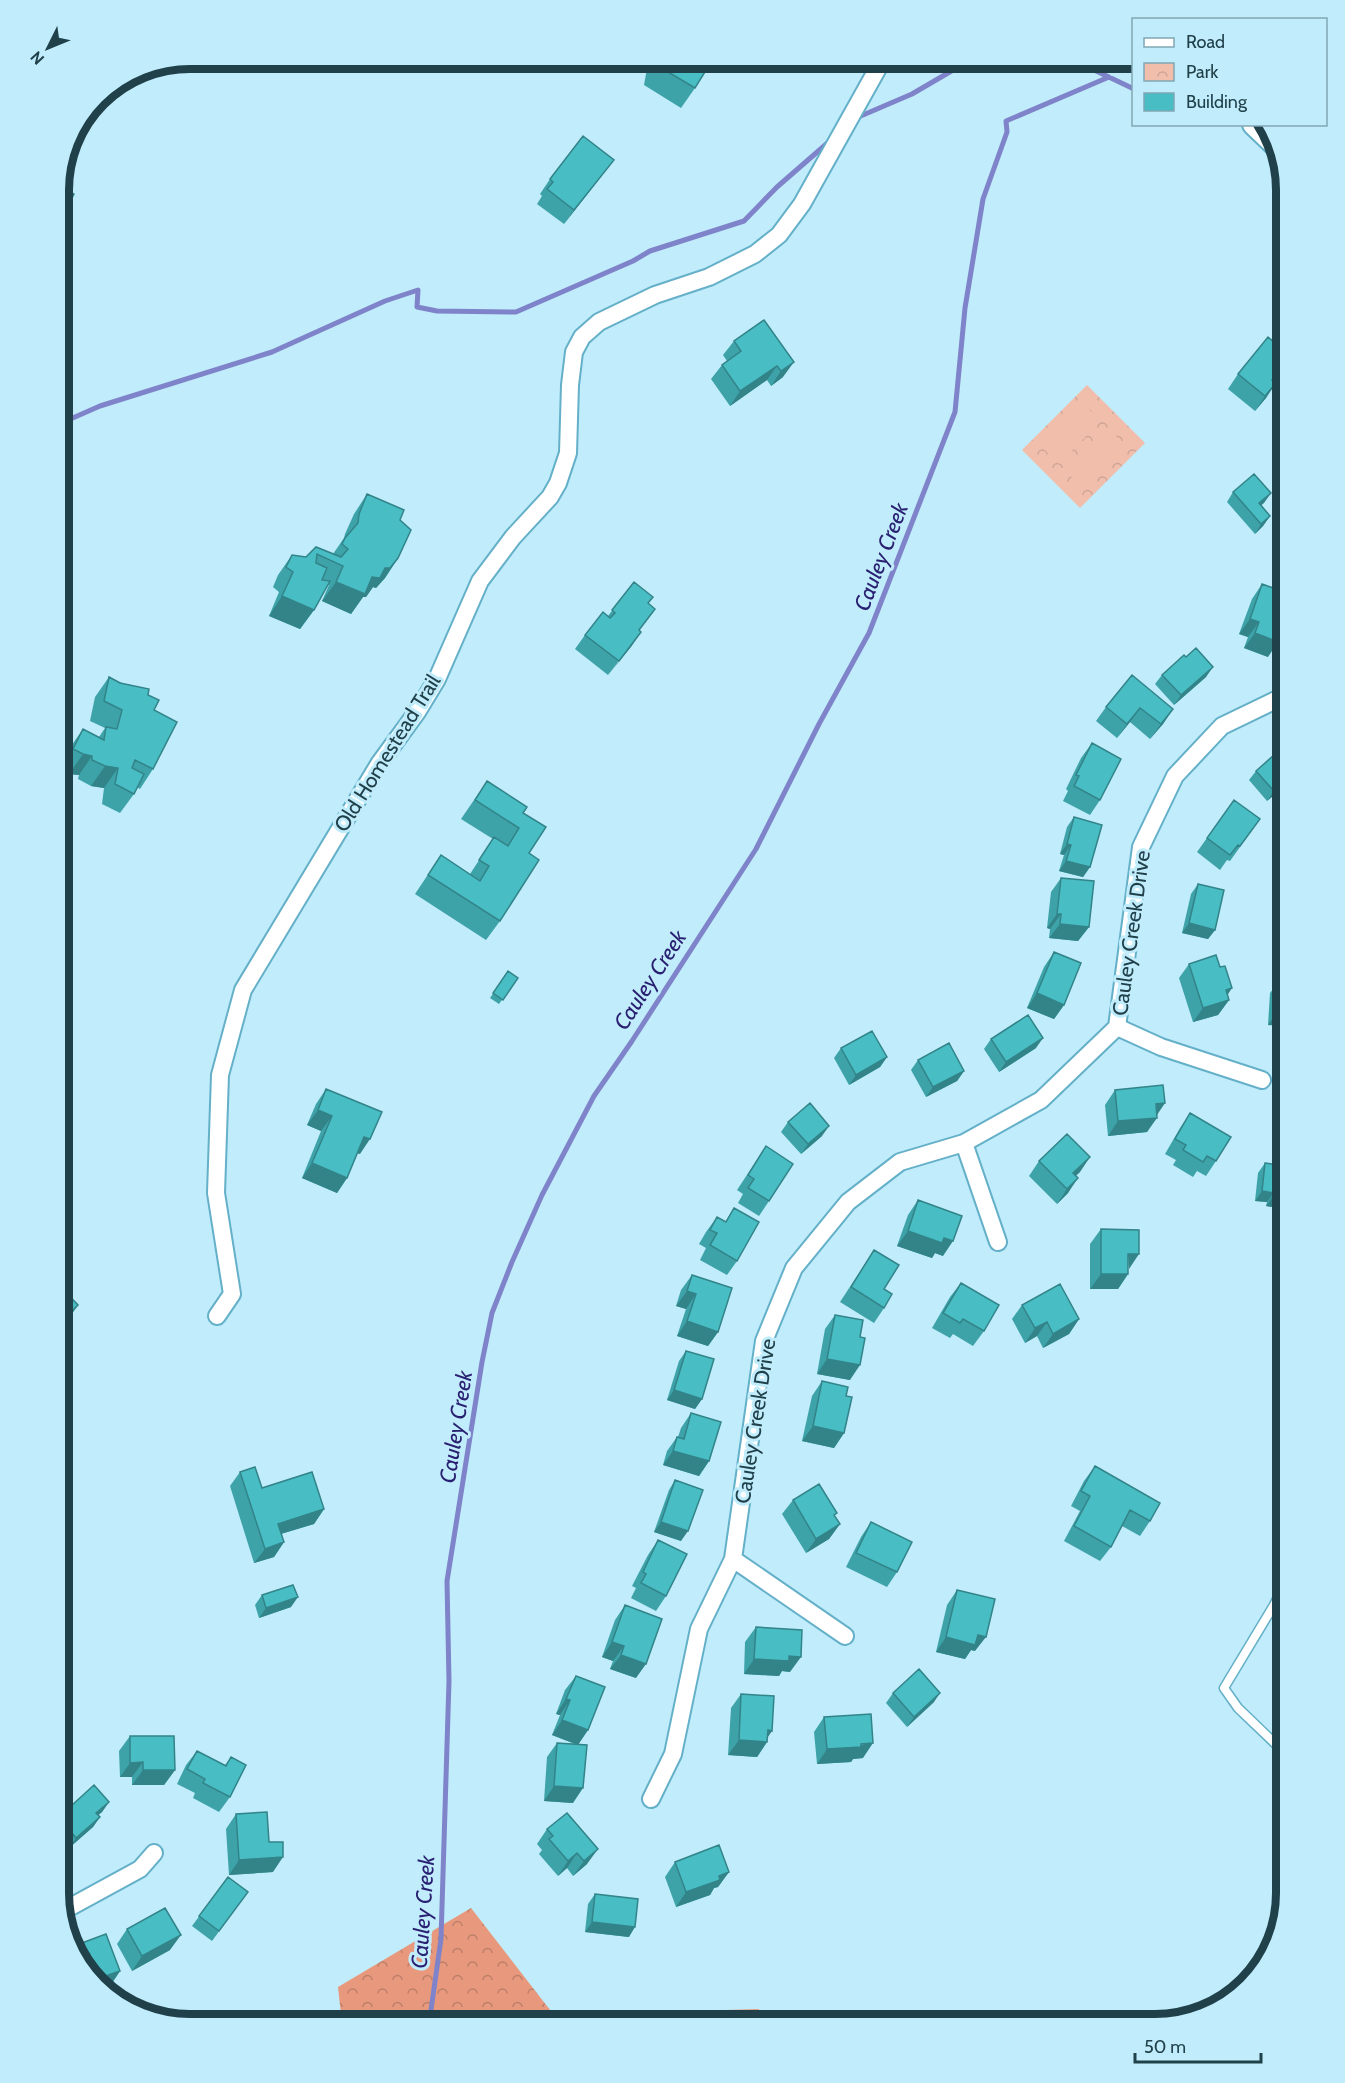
<svg xmlns="http://www.w3.org/2000/svg" width="1345" height="2083" viewBox="0 0 1345 2083" font-family="Cabin,sans-serif">
<style>
.forest{fill:url(#forest-crowns)}
.park{fill:url(#park-crowns)}
.garden{fill:#f1beac}
.lines{fill:none;stroke-linecap:round;stroke-linejoin:round}
.stream{stroke:#7f83c9;stroke-width:5}
.lane-casing{stroke:#64b0c8;stroke-width:11}
.street-casing{stroke:#64b0c8;stroke-width:20}
.secondary-casing{stroke:#64b0c8;stroke-width:26}
.lane{stroke:#fff;stroke-width:8}
.street{stroke:#fff;stroke-width:16}
.secondary{stroke:#fff;stroke-width:22}
.wall{fill:#3ea3a9}
.shaded-wall{fill:#328489}
.building{fill:#48bdc4;stroke:#328489;stroke-width:1.5}
.labels{text-anchor:middle;dominant-baseline:central;stroke-width:6;stroke-linejoin:round;paint-order:stroke}
.street-label{font-size:21px;fill:#20404a;stroke:#c0ecfb}
.water-label{font-size:22px;font-style:italic;fill:#292072;stroke:#c0ecfb}
.rim{fill:none;stroke:#20404a;stroke-width:8}
</style>
<defs>
<pattern id="forest-crowns" width="20" height="18" patternUnits="userSpaceOnUse" patternTransform="scale(1.5)"><rect width="20" height="18" fill="#e8997d"/><path d="M2 6a3 3 0 1 1 6 0M12 15a3 3 0 1 1 6 0" fill="none" stroke="#bc7e68"/></pattern>
<pattern id="park-crowns" width="20" height="18" patternUnits="userSpaceOnUse" patternTransform="scale(1.5)"><rect width="20" height="18" fill="#f1beac"/><path d="M2 6a3 3 0 1 1 6 0M12 15a3 3 0 1 1 6 0" fill="none" stroke="#cea496"/></pattern>
</defs>
<rect width="100%" height="100%" fill="#c0ecfb"/>
<path class="forest" d="M471 1908 557 2019 657 2012 759 2009 756 2024H342L338 1987Z"/>
<path class="park" d="M1087 385 1145 443 1080 508 1022 450Z"/>
<path class="garden" d="M1081 401 1101 421 1059 464 1039 444Z
M1108 428 1127 447 1085 490 1065 471Z"/>
<g class="lines">
<path class="stream" d="M1071 59 1134 89
M856 118 912 94 972 59
M59 424 100 406 272 352 385 301 418 290 417 307 437 311 516 312 633 261 650 251 744 221 777 187 831 140
M429 2024 441 1939 449 1681 447 1581 482 1362 492 1313 512 1262 542 1195 594 1096 632 1041 756 849 819 724 869 633 955 412 965 308 983 199 1007 132 1006 121 1109 77"/>
<g class="lane-casing">
<path id="lane" d="M1286 1754 1238 1708 1224 1688 1274 1605 1286 1581"/>
</g>
<g class="street-casing">
<path id="street" d="M1117 1027 1161 1047 1262 1080
M964 1143 998 1242
M217 1316 232 1294 216 1193 220 1075 243 990 379 764 417 712 437 679 480 581 513 537 550 497 558 483 568 453 570 385 574 352 582 337 599 322 655 295 709 277 755 254 779 235 802 204 883 59
M733 1559 845 1636
M651 1799 673 1754 699 1629 733 1559 764 1341 794 1268 848 1202 900 1162 964 1143 1041 1100 1117 1027 1141 847 1175 776 1222 726 1286 695
M63 1911 140 1869 154 1853"/>
</g>
<g class="secondary-casing">
<path id="secondary" d="M1254 124 1276 145"/>
</g>
<use href="#lane" class="lane"/>
<use href="#street" class="street"/>
<use href="#secondary" class="secondary"/>
</g>
<path class="wall" d="M651 59H713L695 88 681 108 644 85 648 63Z
M603 174 564 224 537 204 542 196 540 194 550 179Z
M764 320 783 377 771 386 767 380 730 406 711 379 722 365 727 361 723 355 734 341Z
M1287 353V363L1273 381 1266 398 1255 411 1228 389 1238 374Z
M1233 492 1271 493 1261 505 1270 516 1263 526 1255 534 1227 502Z
M367 494 400 520 398 558 385 578 376 588 373 587 366 597H363L351 614 322 601 329 585H328L314 610 300 629 269 616 279 592 273 587 278 575 292 555 306 557 316 547 333 554 344 538 345 534 354 514Z
M634 582 648 604 639 630 641 632 608 675 575 649 585 635 608 616Z
M1262 584 1268 657 1244 648 1248 637 1239 634 1252 599Z
M1162 675 1206 677 1174 705 1155 684Z
M109 677 148 695 154 710 153 769 140 789 137 787 134 794 120 813 102 804 104 788 91 786 78 779 79 775 69 774 59 769 69 749 83 729 99 737 105 728 90 721 95 697Z
M1106 707 1173 709 1163 724 1150 739 1130 722 1117 738 1096 721Z
M1092 743 1100 800 1090 815 1063 801 1068 791 1066 789 1081 758Z
M1256 771 1287 784 1267 801 1249 780Z
M487 781 523 813 529 853 500 921 486 940 415 894 441 855 470 874 493 839 461 819Z
M1074 817 1090 867 1083 877 1059 871 1064 855 1060 854 1067 827Z
M1260 819 1230 861 1227 860 1220 870 1197 852 1207 838Z
M1061 878 1089 927 1078 941 1049 938 1050 929 1047 928 1051 892Z
M1198 884 1215 930 1208 939 1182 933 1191 894Z
M1054 952 1064 1005 1054 1019 1027 1008 1044 967Z
M1189 964 1220 967 1229 1000 1218 1015 1193 1022 1179 978Z
M508 971 518 978 499 1004 490 998Z
M1277 984 1286 1026 1268 1025 1270 993Z
M991 1039 1036 1048 999 1072 984 1049Z
M841 1048 887 1057 880 1067 849 1085 834 1058Z
M918 1060 964 1071 957 1081 926 1097 911 1070Z
M326 1089 360 1154 357 1153 347 1178 337 1193 302 1178 321 1131 307 1125 316 1104Z
M1115 1090 1157 1115 1147 1132 1108 1136 1105 1105Z
M1190 1113 1216 1161 1206 1176 1197 1171 1193 1177 1173 1165 1176 1160 1165 1154 1180 1128Z
M788 1122 822 1136 801 1154 781 1132Z
M766 1146 769 1201 759 1216 738 1203 743 1194 737 1190Z
M1039 1161 1080 1172 1076 1175 1068 1193 1057 1204 1029 1176Z
M1265 1163 1286 1166V1209L1266 1206 1267 1202 1255 1201 1258 1173Z
M918 1200 943 1256 935 1253 932 1258 897 1246 908 1215Z
M734 1208 737 1261 727 1275 700 1260 706 1248 699 1244 706 1232 717 1217 725 1222Z
M1101 1229 1128 1269V1274L1118 1289H1090V1244Z
M874 1250 884 1289V1308L874 1323 840 1302Z
M692 1275 718 1332 708 1346 677 1336 686 1309 676 1306 681 1290Z
M961 1283 984 1331 973 1346 953 1334 950 1338 932 1328 950 1297Z
M1022 1305 1079 1319 1069 1334 1043 1348 1037 1336 1025 1343 1012 1319Z
M835 1315 850 1380 817 1374 825 1329Z
M686 1351 702 1399 695 1409 667 1400 679 1361Z
M1286 1374V1384L1282 1380Z
M822 1381 846 1396 844 1433 834 1448 802 1441 812 1396Z
M691 1413 709 1461 699 1476 663 1465 667 1451 677 1437H678L681 1428Z
M1095 1466 1150 1521 1140 1536 1122 1526 1111 1547 1100 1561 1064 1541 1080 1511 1071 1506 1084 1481Z
M240 1472 262 1488 324 1509 314 1524 281 1534 284 1542 274 1557 254 1563 230 1486Z
M675 1480 681 1541 654 1532 669 1490Z
M793 1500 835 1516 840 1524 829 1539 806 1553 782 1514Z
M871 1522 897 1572 887 1587 846 1567 861 1537Z
M658 1540 666 1596 656 1611 631 1598 636 1588 632 1586 648 1555Z
M957 1590 975 1651 971 1650 965 1659 936 1652 947 1605Z
M262 1595 291 1607 259 1618 255 1605Z
M625 1605 636 1678 610 1669 613 1661 602 1657 615 1620Z
M756 1627 790 1672 782 1671 779 1676 744 1674 745 1642Z
M576 1676 588 1730 578 1744 573 1803 544 1801 547 1757 557 1743 575 1744 552 1735 560 1715 556 1714 565 1690Z
M893 1693 934 1702 907 1727 886 1703Z
M741 1694 772 1731 767 1738V1742L757 1757 728 1755 731 1708Z
M824 1717 863 1758 853 1759 851 1762 817 1764 814 1732Z
M130 1736 175 1770 164 1785H132V1777H120L119 1751Z
M197 1751 225 1765 231 1757 230 1797 219 1812 193 1798 195 1793 177 1784 186 1765Z
M109 1802 102 1812 98 1815 100 1817 93 1827 69 1848 65 1844 58 1861 59 1817Z
M567 1813 587 1864 573 1876 567 1868 558 1876 539 1854 542 1850 537 1844 547 1829Z
M236 1814 269 1842 273 1872 229 1875 226 1829Z
M675 1862 729 1872 718 1887 714 1888 710 1895 676 1907 665 1877Z
M228 1877 248 1892 212 1941 192 1926Z
M595 1894 629 1937 585 1932 588 1904Z
M127 1929 170 1950 132 1971 117 1944Z
M72 1952 120 1971 110 1986 104 1988Z"/>
<path class="shaded-wall" d="M614 160 603 174 564 224 574 210Z
M794 362 783 377 771 386 781 371Z
M1287 362 1281 371 1261 395 1272 380Z
M777 366 767 380 730 406 740 391Z
M1276 383 1266 398 1255 411 1265 396Z
M1271 493 1264 503 1252 513 1259 503Z
M1270 516 1263 526 1255 534 1261 524Z
M398 558 385 578 376 588 373 587 366 597H363L351 614 322 601 336 582 372 577Z
M282 596 314 610 300 629 269 616Z
M1250 619 1259 622 1248 637 1239 634Z
M641 632 631 647 608 675 619 661Z
M1255 633 1278 642 1268 657 1244 648Z
M1213 667 1206 677 1174 705 1181 695Z
M1140 708 1130 722 1117 738 1127 724Z
M1173 709 1163 724 1150 739 1161 724Z
M83 754 92 756 79 775 69 774Z
M105 766 118 768 104 788 91 786Z
M1287 780V784L1267 801 1274 791Z
M1067 844 1071 845 1064 855 1060 854Z
M1066 861 1090 867 1083 877 1059 871Z
M1057 914H1061L1050 929 1047 928Z
M1189 923 1215 930 1208 939 1182 933Z
M1060 924 1089 927 1078 941 1049 938Z
M1232 988 1223 1002 1229 1000 1218 1015 1193 1022 1203 1008 1226 990Z
M1037 993 1064 1005 1054 1019 1027 1008Z
M1275 1015 1286 1016V1026L1268 1025Z
M1043 1038 1036 1048 999 1072 1006 1062Z
M887 1057 880 1067 849 1085 856 1075Z
M964 1071 957 1081 926 1097 933 1087Z
M1165 1103 1155 1118 1156 1104Z
M318 1110 332 1116 321 1131 307 1125Z
M1157 1118 1147 1132 1108 1136 1118 1121Z
M829 1126 822 1136 801 1154 808 1144Z
M364 1137 370 1139 360 1154 354 1152Z
M1090 1157 1080 1172 1063 1188 1073 1173Z
M312 1163 347 1178 337 1193 302 1178Z
M1078 1178 1068 1193 1057 1204 1067 1189Z
M1262 1191 1274 1193 1267 1202 1255 1201Z
M1273 1196 1286 1198V1209L1266 1206Z
M908 1231 944 1238 953 1241 943 1256 935 1253 932 1258 897 1246Z
M1128 1254H1139L1129 1269Z
M1101 1274H1128L1118 1289H1090Z
M687 1291 696 1294 686 1309 676 1306Z
M78 1305 68 1320 59 1329V1324Z
M1079 1319 1069 1334 1043 1348 1053 1334Z
M687 1321 718 1332 708 1346 677 1336Z
M1047 1322 1037 1336 1025 1343 1035 1328Z
M827 1359 860 1365 850 1380 817 1374Z
M674 1390 702 1399 695 1409 667 1400Z
M813 1426 844 1433 834 1448 802 1441Z
M673 1451 709 1461 699 1476 663 1465Z
M324 1509 314 1524 267 1538 278 1524Z
M661 1522 688 1531 681 1541 654 1532Z
M840 1524 829 1539 806 1553 816 1539Z
M284 1542 274 1557 254 1563 265 1549Z
M65 1573 59 1583V1577Z
M298 1597 291 1607 259 1618 266 1608Z
M978 1635 986 1637 975 1651 971 1650 965 1659 936 1652 946 1637Z
M612 1642 624 1646 613 1661 602 1657Z
M621 1655 646 1664 636 1678 610 1669Z
M789 1656 801 1657 790 1672 782 1671 779 1676 744 1674 754 1659Z
M940 1693 934 1702 907 1727 914 1717Z
M566 1699 570 1700 560 1715 556 1714Z
M562 1720 588 1730 578 1745 552 1735Z
M768 1730 772 1731 764 1742H767L757 1757 728 1755 739 1740Z
M873 1743 863 1758 853 1759 851 1762 817 1764 827 1749Z
M143 1762 132 1777H120L130 1763Z
M143 1770H175L164 1785H132Z
M554 1786 583 1788 573 1803 544 1801Z
M109 1802 102 1812 89 1823 96 1813Z
M100 1817 93 1827 69 1848 76 1838Z
M67 1849 58 1861V1851Z
M598 1849 587 1864 573 1876 584 1861Z
M577 1853 567 1868 558 1876 568 1861Z
M283 1857 273 1872 229 1875 239 1860Z
M729 1872 718 1887 714 1888 710 1895 676 1907 686 1892 719 1876Z
M592 1922 635 1927 629 1937 585 1932Z
M181 1935 170 1950 132 1971 142 1956Z
M97 1968 92 1974 89 1971Z
M120 1971 110 1986 104 1988 98 1981 100 1978Z"/>
<path class="building" d="M659 59H713L695 88 658 66Z
M583 136 614 160 574 210 547 189 553 182 550 179Z
M59 186 74 194 59 224Z
M764 320 794 362 781 371 777 366 740 391 722 365 741 351 734 341Z
M1268 337 1287 353V362L1272 380 1276 383 1265 396 1238 374Z
M1254 474 1271 493 1259 503 1270 516 1261 524 1233 492Z
M367 494 404 510 400 520 411 530 398 558 390 568H385L380 578 372 577 365 594 336 582 343 566 317 554 316 563 327 568 322 580 330 581 314 610 282 596 293 572 286 567 292 555 306 557 316 547 341 557 348 549 342 544 345 538 358 523 359 514Z
M634 582 653 597 648 603 655 609 639 630 641 632 619 661 585 635 603 612 610 618 615 613 612 610Z
M1262 584 1287 593V611L1280 629 1282 630 1278 642 1255 633 1259 622 1250 619Z
M1196 648 1213 667 1181 695 1162 675 1184 655 1186 657Z
M1132 675 1173 709 1161 724 1140 708 1127 724 1106 707Z
M109 677 120 683 149 689 148 695 159 700 154 710 177 722 153 769 135 760 132 768 144 774 134 794 115 784 118 768 105 766 92 760V756L83 754 73 749 83 729 104 740 106 727 117 729 122 710 104 701Z
M1092 743 1121 759 1100 800 1074 786 1079 776 1076 775Z
M1283 747 1287 751V780L1274 791 1256 771Z
M487 781 527 807 523 813 546 827 529 853 539 860 500 921 428 875 441 855 480 881 489 866 479 860 494 837 508 846 519 828 475 800Z
M1234 800 1260 819 1240 846 1238 845 1230 855 1207 838Z
M1074 817 1102 825 1090 867 1066 861 1071 845 1067 844Z
M1061 878 1094 881 1089 927 1060 924 1061 914H1057Z
M1198 884 1224 890 1215 930 1189 923Z
M1054 952 1081 963 1064 1005 1037 993Z
M1216 955 1220 967 1225 966 1232 988 1226 990 1229 1000 1203 1008 1189 964Z
M508 971 518 978 503 1000 493 993Z
M1277 984H1286V1016L1275 1015Z
M1028 1015 1043 1038 1006 1062 991 1039Z
M872 1031 887 1057 856 1075 841 1048Z
M949 1043 964 1071 933 1087 918 1060Z
M1163 1085 1165 1103 1156 1104 1157 1118 1118 1121 1115 1090Z
M326 1089 382 1112 370 1139 364 1137 347 1178 312 1163 332 1116 318 1110Z
M810 1103 829 1126 808 1144 788 1122Z
M1190 1113 1231 1137 1216 1161 1207 1156 1203 1162 1183 1150 1186 1145 1175 1139Z
M1067 1134 1090 1157 1073 1173 1078 1178 1067 1189 1039 1161Z
M766 1146 793 1164 769 1201 748 1188 754 1179 748 1175Z
M1265 1163 1286 1166V1198L1273 1196 1274 1193 1262 1191Z
M918 1200 962 1216 953 1241 944 1238 942 1243 908 1231Z
M734 1208 759 1222 737 1261 710 1245 717 1233 710 1230 717 1217 726 1222Z
M1101 1229 1139 1230V1254H1128V1274H1101Z
M874 1250 899 1265 884 1289 892 1294 884 1308 851 1287Z
M692 1275 732 1288 718 1332 687 1321 696 1294 687 1291Z
M961 1283 999 1305 984 1331 963 1319 960 1323 943 1313Z
M1060 1284 1079 1319 1053 1334 1047 1322 1035 1328 1022 1305Z
M59 1285 78 1305 59 1324Z
M835 1315 863 1320 860 1337 865 1338 860 1365 827 1359Z
M686 1351 714 1359 702 1399 674 1390Z
M822 1381 848 1387 846 1396 852 1397 844 1433 813 1426Z
M691 1413 721 1422 709 1461 673 1451 677 1437 684 1439Z
M1095 1466 1160 1503 1150 1521 1130 1510 1111 1547 1074 1526 1090 1496 1081 1491Z
M255 1467 262 1488 312 1472 324 1509 278 1524 284 1542 265 1549 240 1472Z
M675 1480 703 1490 688 1531 661 1522Z
M819 1484 837 1513 834 1515 840 1524 816 1539 793 1500Z
M871 1522 912 1542 897 1572 856 1553Z
M658 1540 687 1554 666 1596 641 1583 646 1574 643 1572Z
M59 1561 65 1573 59 1577Z
M293 1585 298 1597 266 1608 262 1595Z
M957 1590 995 1599 986 1637 978 1635 975 1645 946 1637Z
M625 1605 662 1619 646 1664 621 1655 624 1646 612 1642Z
M756 1627 802 1630 801 1657 789 1656V1661L754 1659Z
M919 1669 940 1693 914 1717 893 1693Z
M576 1676 605 1687 588 1730 562 1720 570 1700 566 1699Z
M741 1694 774 1696 772 1731 768 1730 767 1742 739 1740Z
M871 1714 873 1743 861 1744V1747L827 1749 824 1717Z
M130 1736H174L175 1770H143V1762L130 1763Z
M557 1743 587 1745 583 1788 554 1786Z
M197 1751 226 1766 231 1757 246 1765 230 1797 203 1783 205 1779 187 1769Z
M94 1785 109 1802 96 1813 100 1817 76 1838 59 1817Z
M267 1812 269 1842H283V1857L239 1860 236 1814Z
M567 1813 598 1849 584 1861 577 1853 568 1861 549 1839 553 1836 547 1829Z
M59 1823 67 1849 58 1851Z
M719 1845 729 1872 719 1876 720 1880 686 1892 675 1862Z
M228 1877 248 1892 219 1931 199 1916Z
M595 1894 638 1899 635 1927 592 1922Z
M165 1908 181 1935 142 1956 127 1929Z
M106 1934 120 1971 100 1978 97 1968 89 1971 72 1952 71 1947Z
M179 2011H208V2024H181L165 2019V2017H179Z
M235 2016 253 2024H231Z"/>
<g class="labels">
<g class="street-label">
<text transform="translate(387 753) rotate(-58)">Old Homestead Trail</text>
<text transform="translate(1131 933) rotate(-82)">Cauley Creek Drive</text>
<text transform="translate(755 1421) rotate(-81)">Cauley Creek Drive</text>
</g>
<g class="water-label">
<text transform="translate(881 557) rotate(-69)">Cauley Creek</text>
<text transform="translate(650 980) rotate(-57)">Cauley Creek</text>
<text transform="translate(456 1427) rotate(-81)">Cauley Creek</text>
<text transform="translate(423 1912) rotate(-86)">Cauley Creek</text>
</g>
</g>
<path d="M0 0H1345V2083H0ZM190 69H1155A121 121 0 0 1 1276 190V1893A121 121 0 0 1 1155 2014H190A121 121 0 0 1 69 1893V190A121 121 0 0 1 190 69Z" fill="#c0ecfb" fill-rule="evenodd"/>
<path class="rim" d="M190 69H1155A121 121 0 0 1 1276 190V1893A121 121 0 0 1 1155 2014H190A121 121 0 0 1 69 1893V190A121 121 0 0 1 190 69Z"/>
<rect x="1132" y="18" width="195" height="108" fill="#c0ecfb" stroke="#80a7b4" stroke-width="1.5"/>
<rect x="1144" y="38" width="30" height="9" fill="#ffffff" stroke="#80a7b4" stroke-width="1.5"/>
<text x="1186" y="48" font-size="18" fill="#20404a">Road</text>
<rect x="1144" y="63" width="30" height="18" fill="url(#park-crowns)" stroke="#80a7b4" stroke-width="1.5"/>
<text x="1186" y="78" font-size="18" fill="#20404a">Park</text>
<rect x="1144" y="93" width="30" height="18" fill="#48bdc4" stroke="#80a7b4" stroke-width="1.5"/>
<text x="1186" y="108" font-size="18" fill="#20404a">Building</text>
<g transform="translate(48 48) rotate(227)" stroke="#c0ecfb" stroke-width="4.5" paint-order="stroke">
<path d="M0-4.5L10 22L0 15L-10 22Z" fill="#20404a"/>
<text y="-9" font-size="16" font-weight="bold" text-anchor="middle" fill="#20404a">N</text>
</g>
<path d="M1135 2053v9h126v-9" fill="none" stroke="#20404a" stroke-width="3"/>
<text x="1144" y="2053" font-size="18" fill="#20404a" stroke="#c0ecfb" stroke-width="4.5" paint-order="stroke">50 m</text>
</svg>
